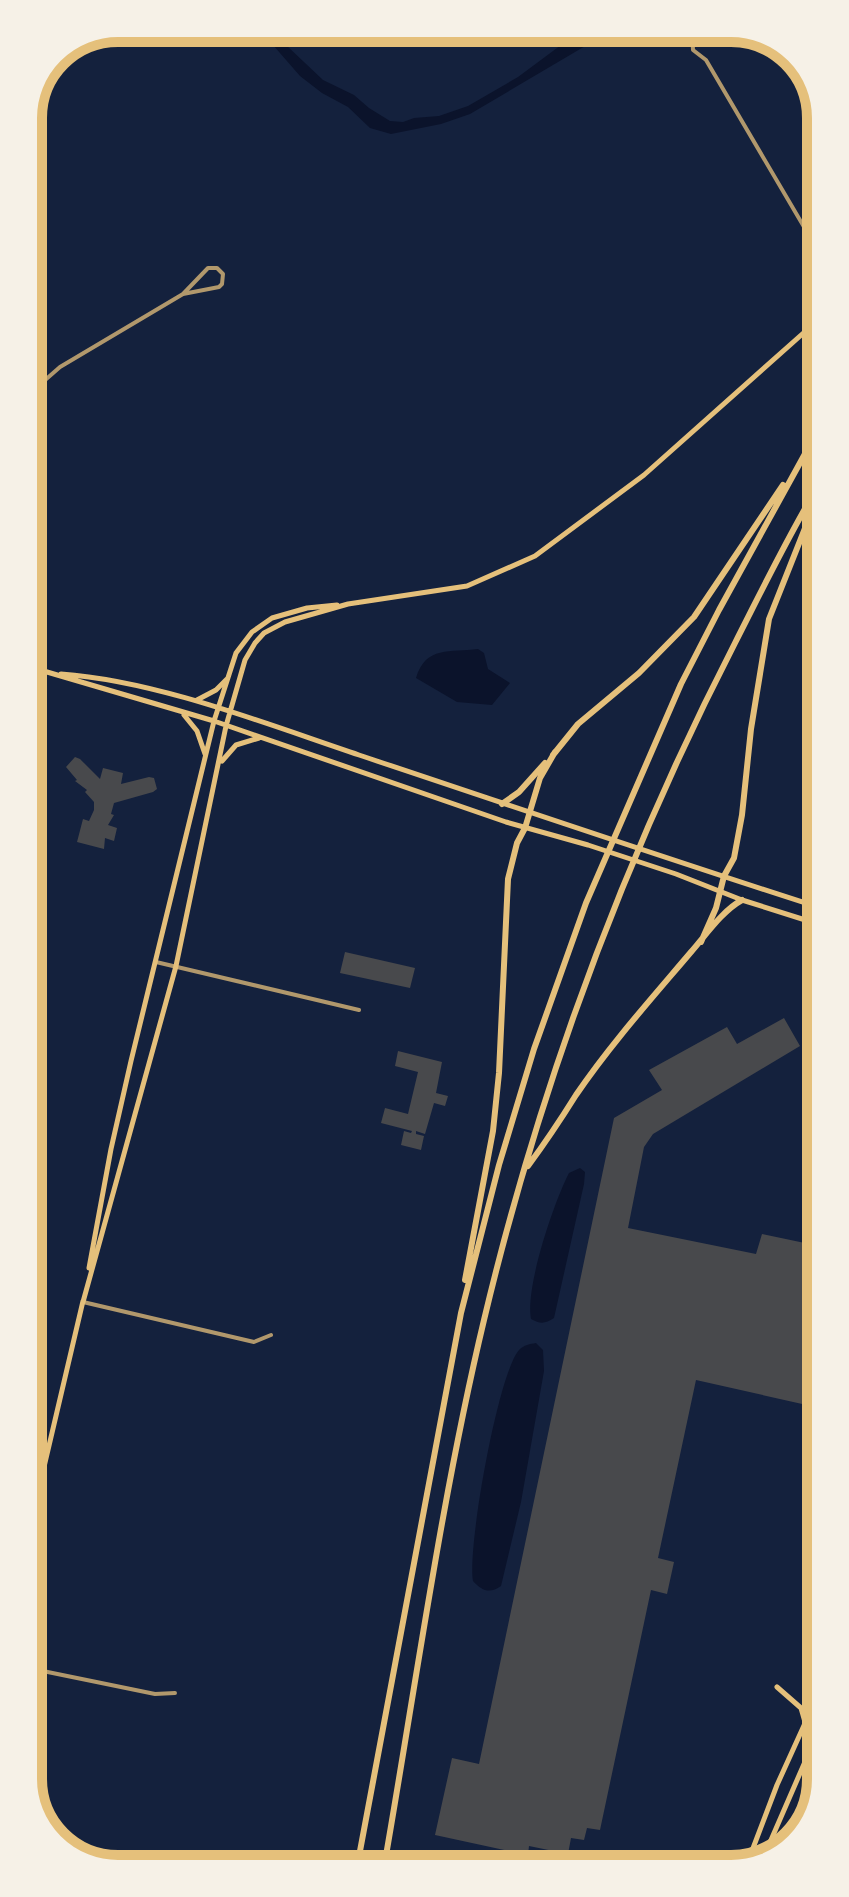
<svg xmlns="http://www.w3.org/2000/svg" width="849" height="1897" viewBox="0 0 849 1897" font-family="'Titillium Web',sans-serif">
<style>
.water{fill:#0b132b}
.building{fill:#48494c}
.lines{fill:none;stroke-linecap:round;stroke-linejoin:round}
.path{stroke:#e5c07b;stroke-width:2}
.minor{stroke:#b1986c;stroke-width:4}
.secondary{stroke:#e5c07b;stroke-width:5}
.motorway{stroke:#e5c07b;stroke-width:6}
.rail{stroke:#918062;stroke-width:2}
.rim{fill:none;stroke:#e5c07b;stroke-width:10}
</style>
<rect width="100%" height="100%" fill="#14213d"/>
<path class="water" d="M263 28H274L286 45 323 80 354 95 369 108 390 121 403 122 414 118 439 116 468 106 518 77 584 28H609V32L470 114 441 124 391 134 370 128 348 107 322 93 300 76 273 45Z
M478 649 484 653 488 669 510 683 492 705 457 702 416 678C426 645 450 653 478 649Z
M580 1168 585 1172 584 1184 554 1318C545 1324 540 1324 531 1319 525 1287 554 1202 569 1173Z
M536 1343 543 1350 544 1371 521 1502 501 1586C490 1594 482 1591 473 1581 467 1548 498 1374 519 1350 524 1345 530 1344 536 1343Z"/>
<path class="building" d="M75 757 80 759 100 779 103 768 123 773 121 784 149 777 154 778 157 789 153 792 114 803 111 814 114 815 108 825 117 828 114 841 105 838 104 849 77 842 83 819 89 821 94 810V802L85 792 87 790 75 781 77 780 66 767Z
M345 952 415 968 410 988 340 973Z
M784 1018 800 1046 653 1134 644 1147 628 1228 756 1254 762 1234 819 1246 820 1408 696 1380 658 1558 674 1562 667 1594 651 1590 600 1830 587 1828 584 1840 571 1838 568 1854 529 1846 528 1855 435 1835 452 1758 479 1764 614 1118 662 1090 649 1070 727 1027 737 1044Z
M398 1051 442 1062 436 1093 448 1096 445 1106 434 1103 425 1134 416 1131V1134L424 1136 421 1150 401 1145 404 1131 411 1133 412 1131 381 1123 385 1108 408 1114 418 1072 395 1066Z"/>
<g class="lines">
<path class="path" d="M70 1853 277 1868"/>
<path class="minor" d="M692 28 693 50 706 60 817 249
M29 403 44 381 60 367 183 294 208 268H217L223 274 222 284 219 287 183 294
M156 962 359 1010
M83 1302 254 1342 271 1335
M33 1669 155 1694 175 1693"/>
<path class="secondary" d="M30 667 214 721 506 822 588 845 676 874 742 900 818 924
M61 674C158 681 266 724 359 755 512 806 665 858 818 907
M197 700 216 690 227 679
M184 715 197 731 205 754
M222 761 236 745 259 738
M89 1268 111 1149 131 1061 214 721 236 653 252 632 272 618 307 608 337 605
M83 1302 176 966 226 726 245 660 255 643 264 633 285 622 348 604 467 586 535 556 644 475 817 321
M32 1518 83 1301
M777 1687 801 1708 805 1722
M761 1863 821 1725
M747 1864 777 1785 821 1688"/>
<path class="motorway" d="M553 755 578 724 639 673 694 617 783 485
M502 804 519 792 545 763
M701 942 716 908 724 876 734 858 742 815 751 729 769 619 817 498
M528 1166C545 1143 561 1119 576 1095 610 1045 652 998 691 952 706 935 722 911 742 900
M465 1280 493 1131 499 1073 508 879 517 843 525 828 540 778 555 752
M357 1867 461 1313 499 1165 534 1049 586 903 681 684 719 610 817 432
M384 1867C416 1684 441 1500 484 1320 540 1085 625 857 735 643 762 590 787 538 817 488"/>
<path class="rail" d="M106 1866 134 1869"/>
</g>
<path d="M0 0H849V1897H0ZM118 42H731A76 76 0 0 1 807 118V1779A76 76 0 0 1 731 1855H118A76 76 0 0 1 42 1779V118A76 76 0 0 1 118 42Z" fill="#f6f1e7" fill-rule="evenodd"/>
<path class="rim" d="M118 42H731A76 76 0 0 1 807 118V1779A76 76 0 0 1 731 1855H118A76 76 0 0 1 42 1779V118A76 76 0 0 1 118 42Z"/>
</svg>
